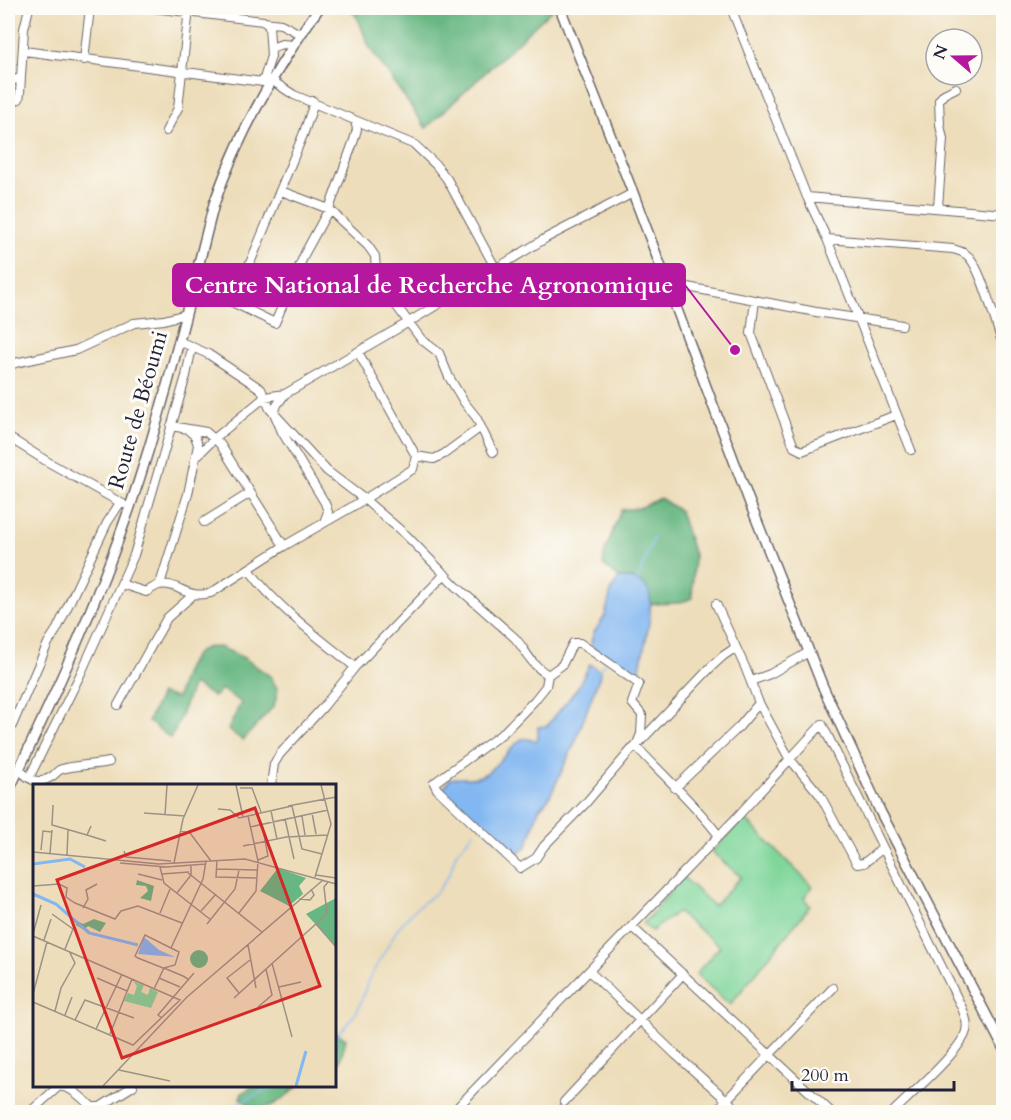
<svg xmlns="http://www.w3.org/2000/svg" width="1011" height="1120" viewBox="0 0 1011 1120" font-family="Cardo,serif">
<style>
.green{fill:#7fd69a;stroke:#507c6a;stroke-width:1.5}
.forest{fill:#67b782;stroke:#446c5e;stroke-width:1.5}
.water{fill:#82b7f1;stroke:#526c96;stroke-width:1.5}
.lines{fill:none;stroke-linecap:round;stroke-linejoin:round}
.stream{stroke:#82b7f1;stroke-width:1.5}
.minor-casing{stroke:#696367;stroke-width:10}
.major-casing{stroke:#696367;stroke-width:12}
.minor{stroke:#fff;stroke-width:8}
.major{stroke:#fff;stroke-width:9}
.labels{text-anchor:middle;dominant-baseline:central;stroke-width:6;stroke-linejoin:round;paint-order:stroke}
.street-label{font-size:22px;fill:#22223b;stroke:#fdfcf7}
.inset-river{fill:none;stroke:#82b7f1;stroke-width:3}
.inset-road{fill:none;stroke:#9c9287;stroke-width:1.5}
.view{fill:#d62828;fill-opacity:0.15;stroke:#d62828;stroke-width:3}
.inset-edge{fill:none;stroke:#22223b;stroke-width:3}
.leader{fill:none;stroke:#b5179e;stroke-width:2}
.callout-dot{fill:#b5179e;stroke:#fdfcf7;stroke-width:2}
.callout{fill:#b5179e;stroke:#b5179e;stroke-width:2}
.callout-label{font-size:24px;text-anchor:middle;font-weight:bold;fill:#fff}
</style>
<rect width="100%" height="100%" fill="#fdfcf7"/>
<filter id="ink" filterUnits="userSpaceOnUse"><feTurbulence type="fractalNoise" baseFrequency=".0167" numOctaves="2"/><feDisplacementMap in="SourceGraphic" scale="12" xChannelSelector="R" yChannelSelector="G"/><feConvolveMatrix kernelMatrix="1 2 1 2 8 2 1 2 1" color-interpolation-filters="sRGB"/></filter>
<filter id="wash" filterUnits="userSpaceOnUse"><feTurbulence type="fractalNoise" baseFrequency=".008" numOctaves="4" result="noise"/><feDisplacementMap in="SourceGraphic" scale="24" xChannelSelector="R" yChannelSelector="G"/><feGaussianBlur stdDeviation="1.35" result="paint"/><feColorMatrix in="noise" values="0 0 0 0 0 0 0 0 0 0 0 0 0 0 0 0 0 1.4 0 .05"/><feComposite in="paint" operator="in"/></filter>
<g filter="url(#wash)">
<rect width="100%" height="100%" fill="#edddba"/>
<path class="green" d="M744 818 812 886 804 898 810 906 730 1005 696 974 720 946 677 912 652 931 643 924 683 877 714 906 741 877 712 852Z"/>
<path class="forest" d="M350 8H553V9L426 128 369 47 358 19Z
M660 498 680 511 694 555 692 598 680 603 650 604V598L632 578H619L603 565 605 551 621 510 639 508Z
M220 647 244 658 270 676 278 690 274 706 243 740 228 730 241 702 221 689 214 697 193 684 175 731 170 738 148 721 161 694 177 698C181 682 188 655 205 648 209 647 216 647 220 647Z
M335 1032 346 1039 340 1061 335 1067Z
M253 1086H298C280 1102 262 1119 240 1098L242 1093Z"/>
<path class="water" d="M619 578C629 578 642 580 648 590 656 606 642 654 639 673L635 674 594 649 591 643 593 634 605 616 611 591Z
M590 664 601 672 574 745 549 798 539 809 527 846 518 854 508 851 443 789 450 779C461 776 473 781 483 775 495 769 516 741 522 739 526 738 531 740 536 741L538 737V727L547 726 576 690Z"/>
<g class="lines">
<path class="stream" d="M637 581 654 537
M598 671 605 663
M334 1040 358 1010 368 981 398 928 414 910 437 892 450 873 456 853 474 832
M220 1112 275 1086"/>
</g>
</g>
<g filter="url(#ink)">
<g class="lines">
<g class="minor-casing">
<path id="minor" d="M153 8 263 21 269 26 271 56 263 82
M731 8 807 197 827 239 953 249C959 251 965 252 969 257 982 271 996 325 1003 345
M264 22 281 24 300 34
M271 48 282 44 293 45
M24 51 263 82 271 80 294 95 415 145 435 164 447 179 496 269
M84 60 90 8
M8 82 20 78
M8 104 19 99 20 93 24 29 29 8
M166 131 178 108 189 9
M281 191 329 209 368 246 375 256 376 272 387 293 421 339 439 353 449 377 464 402 476 417 493 452
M807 197 1004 214
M938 207 943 139 940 125 939 100 944 94 956 88
M827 239 911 450
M193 283 275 323 305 253 329 209 354 140 357 129 355 121
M667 283 816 312 902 325
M755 300 751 333 794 447 802 451 896 415
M234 302 303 135 312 109 313 101
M179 341 208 354 261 389 270 409 327 471 364 499 406 535 456 586 515 638C529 654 528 662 548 675
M358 352 416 456
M8 367 15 363 76 350 134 323 164 320 186 314
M285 394 277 405 274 413 282 432 325 503 328 512 324 522
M171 426 206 432 220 444 284 546
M8 437 48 462 123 504
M196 457 215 438 265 397 285 394 409 322 546 238 633 193
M204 522 250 493
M249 569C272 604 322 640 355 667
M121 584 146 592C150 590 155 586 159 585 177 581 186 600 211 593L284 546 350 508 413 469 416 456 434 459 444 454 481 427
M160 584 188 494 198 445 195 436 188 430
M716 604 745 667 759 703 789 758 820 795 857 864 864 863 883 848
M751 681 770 674 809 652
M118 705 167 618 193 595
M8 735 48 643 57 629 107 523 120 503
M19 768C27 779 37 786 51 777 55 775 57 770 62 769 76 765 95 765 109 762
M29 778 81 673 134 555 186 376 192 347
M271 786 274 764 280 754 324 706 355 667 445 574
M675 788 739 727 759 703
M719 836C695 803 663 776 636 746L641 734 642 715 632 703 639 684 580 643H573L562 665 548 675 546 686 534 701 503 733 434 783 437 789 520 868 536 858 544 846 585 804 631 750 636 746 711 667 723 656 735 648
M632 927 831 1112
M589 971 675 1054 740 1112
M564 1102 683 974
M30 1112 58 1087C70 1085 83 1099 92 1107H100L133 1086
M453 1112 737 817 822 724 962 1008C965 1016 968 1023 966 1031 962 1050 910 1095 893 1112
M715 1112 833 988"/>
</g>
<g class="major-casing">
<path id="major" d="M560 8 633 193 751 506 823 687 880 811 1004 1049
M8 792C53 699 96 605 130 507 164 408 188 305 214 204 238 134 276 68 319 8"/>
</g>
<use href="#minor" class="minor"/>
<use href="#major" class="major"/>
</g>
</g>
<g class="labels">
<g class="street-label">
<text transform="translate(138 410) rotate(-74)">Route de Béoumi</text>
</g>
</g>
<g transform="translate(33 784)">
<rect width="303" height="303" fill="#edddba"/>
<path d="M100 197 111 201 108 208 115 211 117 204 125 208 118 224 91 217 95 209 101 211 104 202Z" fill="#7fd69a"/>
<path d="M245 84 273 94 266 102 270 110 256 122 227 107ZM104 96 121 102 118 117 107 114 115 107 113 102 103 101ZM303 114V162L273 130ZM61 135 73 139 67 148 55 142 53 144 61 152 43 141 44 137 50 140ZM157 175a9 9 0 1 1 18 0a9 9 0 1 1-18 0Z" fill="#67b782"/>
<path d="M111 153 126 166 142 173 105 170Z" fill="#82b7f1"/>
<path class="inset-river" d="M0 80 37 75 52 83M0 110 23 120 56 149 105 161M263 302 273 267"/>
<path class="inset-road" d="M203 1 210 33M207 4H219L228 28M20 21 19 41 54 51 58 42M255 22 303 13M185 25 197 26 206 34 259 22 269 65 289 70M238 27 244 55M111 29 152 32M279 29 283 50M132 31 134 1M269 32 272 51M252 35 261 75M217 43 295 26M147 47 157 49 178 77M54 51 73 57M210 62 253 53 295 51M8 66 10 47 19 48M91 67 93 73 138 77M0 68 126 80 212 75 303 100M17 69 19 46M34 71 35 46M184 76 183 93 223 94M225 76 235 72 229 40M87 79 133 83 173 80M141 79 150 35 165 1M127 83 131 99 178 136M184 85 224 86M154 88 229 148M105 90 129 96M129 90 156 88M283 91 303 94M282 93 298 40 288 1M0 102 26 100 34 104 33 113 42 119 82 135 88 127 105 122 149 139M144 109 158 91V82M266 115 277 116 281 111 278 105M50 124 55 115 53 106 64 100M168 127 183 110M127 129 137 105M206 129 223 107 225 77 215 32M19 130 40 145 32 165M174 140 202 105 206 86M283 140 303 163M0 150 8 121M0 152 147 216 100 261 0 218M11 156 18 135M215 161 223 204M138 164 170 95 173 77M239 179 259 253M64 194 94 207M126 194 147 203M246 203 268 198M121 205 131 184 142 181 146 168 112 151 102 172 105 174 130 184H131L150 192 155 195M206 209 194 194 217 176M0 210 14 158M201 214 233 185M225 223 239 211 233 185 294 130 291 103 295 98M22 227 28 204 42 179 36 167M32 231 39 213M129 234 125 231 161 189M42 236 52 216 101 234M63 245 89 190M77 250 99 195M86 286 137 297M70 302 154 213 290 96"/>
<path class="view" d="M222 24 287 202 89 274 24 96Z"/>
<rect width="303" height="303" class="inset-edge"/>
</g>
<path class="leader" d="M735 350L685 285"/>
<circle class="callout-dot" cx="735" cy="350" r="6"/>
<rect class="callout" x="173" y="264" width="512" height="42" rx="6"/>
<g class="callout-label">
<text x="429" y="293">Centre National de Recherche Agronomique</text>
</g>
<rect width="1011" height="1120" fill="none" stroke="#fdfcf7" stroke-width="30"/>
<g transform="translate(954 57) rotate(290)"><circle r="28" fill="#fdfcf7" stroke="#a5a5ac" stroke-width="1.5"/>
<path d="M0-4.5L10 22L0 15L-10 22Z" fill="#b5179e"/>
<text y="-9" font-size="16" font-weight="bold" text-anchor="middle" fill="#22223b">N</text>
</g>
<path d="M792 1081v9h162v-9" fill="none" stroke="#22223b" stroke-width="3"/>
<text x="801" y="1081" font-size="18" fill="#22223b" stroke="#fdfcf7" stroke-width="4.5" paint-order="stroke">200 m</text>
</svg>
